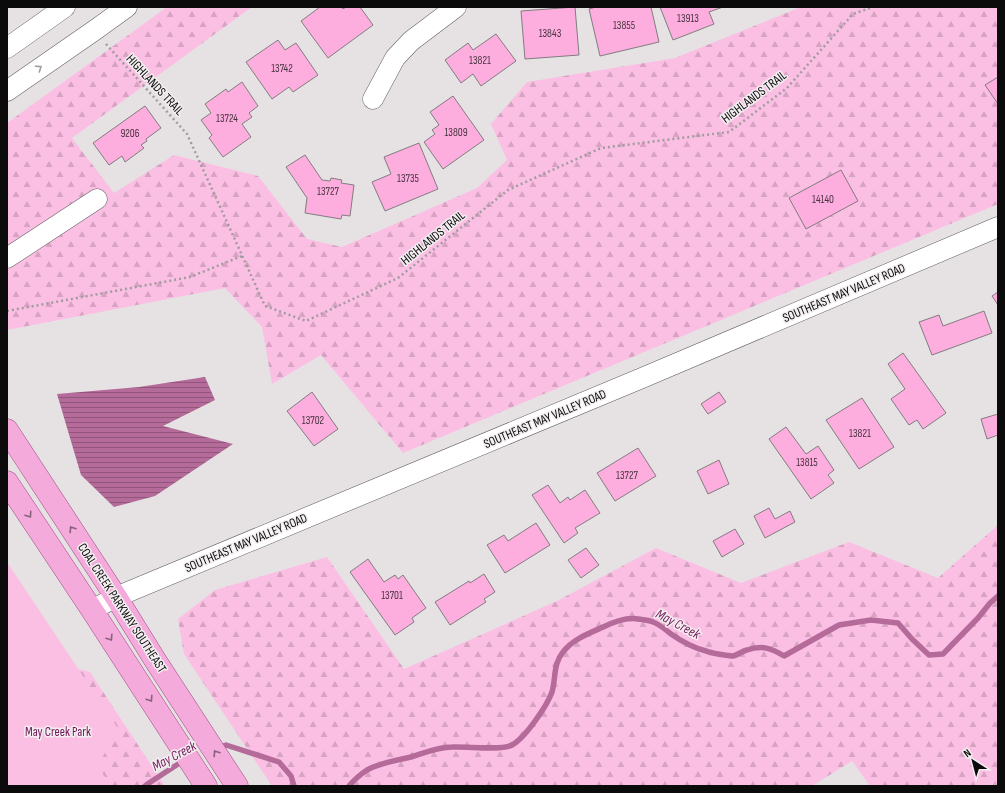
<svg xmlns="http://www.w3.org/2000/svg" width="1005" height="793" viewBox="0 0 1005 793" font-family="'Sofia Sans Condensed',sans-serif">
<style>
.forest{fill:url(#forest-firs)}
.green{fill:#fcbfe4}
.water{fill:url(#water-rules)}
.lines{fill:none;stroke-linecap:round;stroke-linejoin:round}
.stream{stroke:#b56b9a;stroke-width:5.5}
.building{fill:#fdadde;stroke:#817d7f}
.minor-casing{stroke:#636062;stroke-width:21}
.major-casing{stroke:#a04e84;stroke-width:23}
.path{stroke:#9f9c9d;stroke-width:2.5;stroke-dasharray:2 3;stroke-linecap:butt}
.minor{stroke:#fff;stroke-width:20}
.major{stroke:#f5aadc;stroke-width:22}
.oneway{stroke:#9e9d9e}
.oneway2{stroke:#8c627e}
.labels{text-anchor:middle;dominant-baseline:central;stroke-width:3;stroke-linejoin:round;paint-order:stroke}
.number-label{font-size:11px;fill:#483440}
.street-label{font-size:13px;fill:#0c0b0c;stroke:#f3eff1}
.park-label{font-size:13px;fill:#6f1455;stroke:#f3eff1}
.water-label{font-size:14px;font-style:italic;fill:#771d5c;stroke:#f3eff1}
</style>
<defs>
<pattern id="forest-firs" width="22" height="20" patternUnits="userSpaceOnUse"><rect width="22" height="20" fill="#fcbfe4"/><path d="M5 1l3.5 6h-7zM16 11l3.5 6h-7z" fill="#d7a3c2"/></pattern>
<pattern id="water-rules" width="6" height="5" patternUnits="userSpaceOnUse"><rect width="6" height="5" fill="#b56b9a"/><path d="M0 2.5h6" fill="none" stroke="#92567c"/></pattern>
</defs>
<rect width="100%" height="100%" fill="#e6e2e4"/>
<path class="forest" d="M167 7H252L72 138 114 193 174 155 258 176 307 239 342 247 477 188 507 160 491 124 527 82 675 58 801 7H998V204L403 453 321 355 272 384 262 327 225 288 7 330V123Z
M998 525V786H870L852 761 812 786H272L184 654 178 619 215 590 327 557 404 669 557 601 656 548 741 583 849 542 938 578Z
M7 650 90 672 165 786H7Z"/>
<path class="green" d="M7 562 117 727 98 767 111 786H7Z"/>
<path class="water" d="M205 377 215 400 163 426 233 444 155 496 114 507 81 475 57 394 139 387Z"/>
<g class="lines">
<path class="stream" d="M217 748 226 745 279 762 291 776 294 786
M145 786 149 783 175 766 185 760
M349 786C354 780 361 774 367 770 379 763 398 760 411 757 424 753 438 747 452 747 466 746 501 751 512 745 525 738 547 706 552 692 556 678 553 664 563 652 572 640 587 634 601 628 611 623 627 617 638 619 643 620 649 620 653 622 659 624 666 630 671 634 681 641 694 648 706 651 710 653 729 656 733 656 738 655 742 651 747 650 762 645 771 648 784 656L839 625 871 620 898 623 912 639 929 655 943 654 978 618 990 603 998 596"/>
</g>
<path class="building" d="M320 7H342L343 9 346 7H360L373 25 328 58 301 21Z
M575 7 579 55 525 59 521 11Z
M596 7H651L659 42 600 56 589 9Z
M660 7H723L709 12 714 24 673 40Z
M496 34 516 61 481 86 473 74 461 83 445 60 468 43 473 50Z
M278 40 285 50 296 43 318 75 293 92 289 87 272 99 246 62Z
M998 77V104L985 85Z
M242 82 258 106 249 113 252 117 242 124 251 137 223 157 209 138 212 135 201 120 211 113 205 104 226 89 228 92Z
M453 96 484 140 443 169 424 142 435 134 432 130 439 125 430 112Z
M145 106 161 128 146 139 147 141 141 145 144 148 125 162 122 156 109 165 93 143Z
M419 143 438 189 385 211 372 182 391 174 384 157Z
M305 155 322 180 330 181 331 178 342 180 341 183 354 185 350 216 342 215 341 219 305 213 307 198 286 167Z
M841 170 858 201 806 229 789 198Z
M998 292V305L992 296Z
M984 311 992 333 932 355 919 322 939 315 943 326Z
M903 353 946 413 923 429 917 420 909 425 891 399 905 389 888 364Z
M312 392 338 429 314 446 287 411Z
M719 392 726 402 708 414 701 404Z
M862 398 894 447 859 469 826 420Z
M998 414V435L987 439 981 419Z
M786 427 806 454 818 446 834 470 828 475 834 483 811 499 769 439Z
M638 448 656 476 615 501 597 473Z
M719 460 729 484 708 494 697 471Z
M548 485 560 503 568 497 570 500 585 490 600 513 575 528 578 533 564 543 532 495Z
M769 508 775 519 790 511 795 522 765 538 754 516Z
M536 523 550 545 505 573 487 545 504 535 508 541Z
M735 529 744 544 722 557 713 541Z
M586 548 599 565 581 578 568 560Z
M368 559 384 582 395 575 398 579 403 575 426 608 412 618 414 622 395 635 350 572Z
M484 574 495 592 484 599 486 602 450 625 435 602 469 581 470 583Z"/>
<g class="lines">
<g class="minor-casing">
<path id="minor" d="M7 48 65 7
M7 91 95 30 127 7
M373 99 395 58 411 41 456 7
M7 258 97 199
M92 610 116 597 642 378 998 227"/>
</g>
<g class="major-casing">
<path id="major" d="M7 430 116 597 155 660 237 786
M7 482 92 610 206 786"/>
</g>
<path class="path" d="M106 44 187 134 265 306 306 321 398 278 508 190 601 148 729 132 787 88 853 14 873 7
M7 311 190 277 242 256"/>
<use href="#minor" class="minor"/>
<use href="#major" class="major"/>
</g>
<defs><path id="oneway-chevron" d="M-2-3.5L2.5 0L-2 3.5" fill="none" stroke-width="1.6" stroke-linecap="round" stroke-linejoin="round"/></defs>
<use class="oneway" href="#oneway-chevron" transform="translate(39 68) rotate(-34)"/>
<g class="oneway2">
<use href="#oneway-chevron" transform="translate(29 515) rotate(56)"/>
<use href="#oneway-chevron" transform="translate(72 529) rotate(-123)"/>
<use href="#oneway-chevron" transform="translate(110 638) rotate(57)"/>
<use href="#oneway-chevron" transform="translate(150 699) rotate(57)"/>
<use href="#oneway-chevron" transform="translate(216 753) rotate(-123)"/>
</g>
<g class="labels">
<g class="number-label">
<text x="688" y="18">13913</text>
<text x="624" y="25">13855</text>
<text x="550" y="33">13843</text>
<text x="480" y="60">13821</text>
<text x="282" y="68">13742</text>
<text x="227" y="118">13724</text>
<text x="456" y="132">13809</text>
<text x="130" y="133">9206</text>
<text x="408" y="178">13735</text>
<text x="328" y="191">13727</text>
<text x="823" y="199">14140</text>
<text x="313" y="420">13702</text>
<text x="860" y="433">13821</text>
<text x="807" y="462">13815</text>
<text x="627" y="475">13727</text>
<text x="392" y="595">13701</text>
</g>
<g class="street-label">
<text transform="translate(155 85) rotate(47)">HIGHLANDS TRAIL</text>
<text transform="translate(754 97) rotate(-37)">HIGHLANDS TRAIL</text>
<text transform="translate(433 238) rotate(-39)">HIGHLANDS TRAIL</text>
<text transform="translate(844 293) rotate(-23)">SOUTHEAST MAY VALLEY ROAD</text>
<text transform="translate(545 419) rotate(-23)">SOUTHEAST MAY VALLEY ROAD</text>
<text transform="translate(246 543) rotate(-23)">SOUTHEAST MAY VALLEY ROAD</text>
<text transform="translate(122 608) rotate(57)">COAL CREEK PARKWAY SOUTHEAST</text>
</g>
<g class="park-label">
<text x="58" y="732">May Creek Park</text>
</g>
<g class="water-label">
<text transform="translate(678 624) rotate(28)">May Creek</text>
<text transform="translate(174 756) rotate(-28)">May Creek</text>
</g>
</g>
<rect width="1005" height="793" fill="none" stroke="#0c0b0c" stroke-width="16"/>
<g transform="translate(973 761) rotate(324)" stroke="#f3eff1" stroke-width="3" paint-order="stroke">
<path d="M0-3L7 15L0 10L-7 15Z" fill="#0c0b0c"/>
<text y="-6" font-size="11" font-weight="bold" text-anchor="middle" fill="#0c0b0c">N</text>
</g>
</svg>
